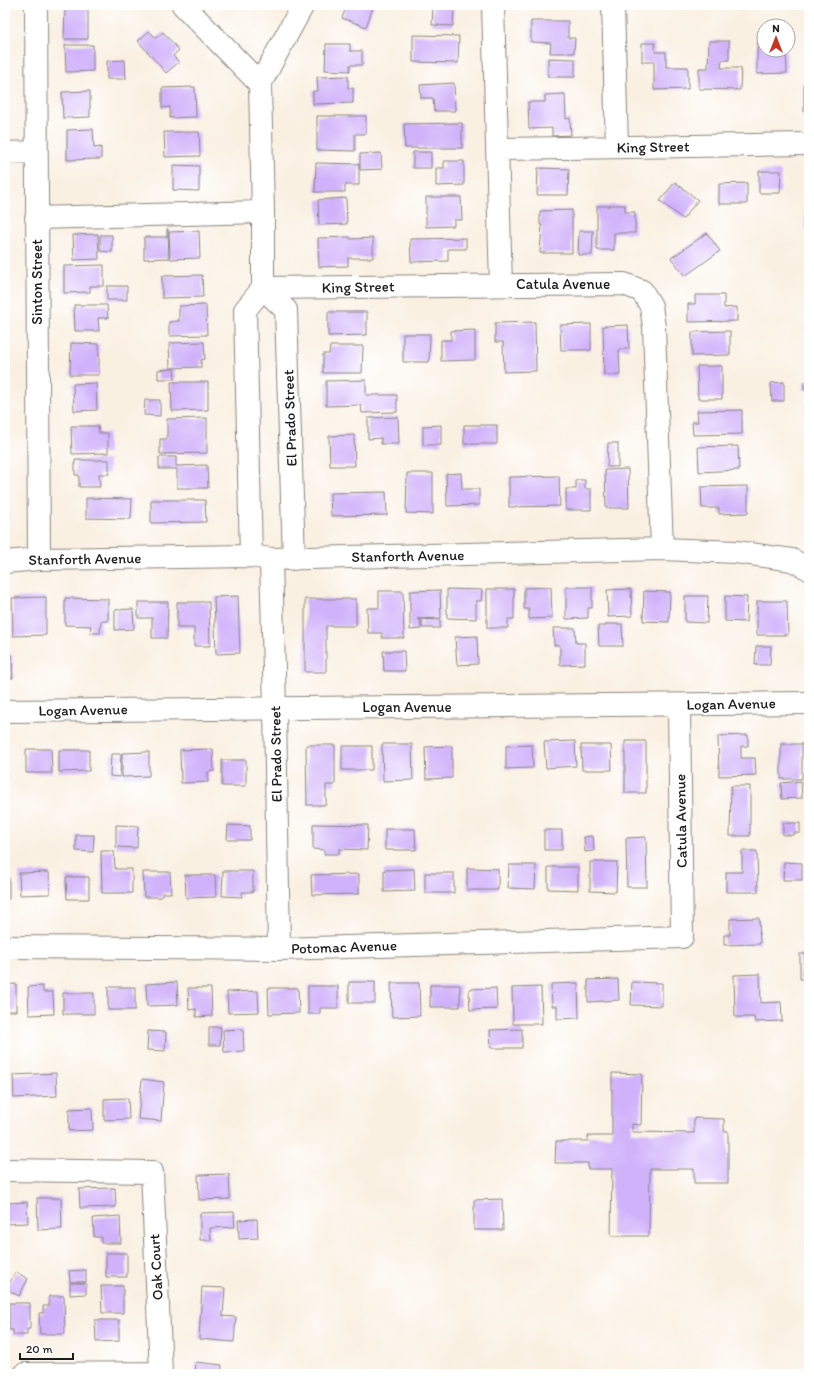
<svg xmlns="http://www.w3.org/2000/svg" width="814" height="1379" viewBox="0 0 814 1379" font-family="Itim,sans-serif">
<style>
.building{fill:#d0b2fa}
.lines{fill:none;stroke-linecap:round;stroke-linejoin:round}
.minor-casing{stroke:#8b867f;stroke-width:24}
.minor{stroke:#fff;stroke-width:22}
.labels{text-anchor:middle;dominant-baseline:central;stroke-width:3.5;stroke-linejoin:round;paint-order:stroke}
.street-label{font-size:15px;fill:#1c1c1c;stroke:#fff}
</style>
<rect width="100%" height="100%" fill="#fff"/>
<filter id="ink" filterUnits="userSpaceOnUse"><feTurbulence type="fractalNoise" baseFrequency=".025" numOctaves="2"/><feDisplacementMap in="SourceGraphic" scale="8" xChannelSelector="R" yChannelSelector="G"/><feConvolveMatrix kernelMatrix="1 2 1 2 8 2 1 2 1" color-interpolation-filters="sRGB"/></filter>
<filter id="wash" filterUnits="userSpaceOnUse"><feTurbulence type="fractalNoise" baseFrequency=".012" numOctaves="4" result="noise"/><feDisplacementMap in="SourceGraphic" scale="16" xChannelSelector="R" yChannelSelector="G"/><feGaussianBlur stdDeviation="0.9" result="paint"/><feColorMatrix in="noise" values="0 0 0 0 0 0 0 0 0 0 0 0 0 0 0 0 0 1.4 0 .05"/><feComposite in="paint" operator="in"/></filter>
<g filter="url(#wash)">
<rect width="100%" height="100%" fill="#faf0e2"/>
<g id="blocks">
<path class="building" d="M347 5H374L366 27 342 18Z
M433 5H454L453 26 432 25Z
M65 8H88V39H64Z
M531 21H568V38H575L574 53H550L551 43 531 42Z
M149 31 156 38 163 32 179 50 173 56 179 62 166 73 138 41Z
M413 35 459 36 458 63 413 62Z
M709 41H729V60H722L721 68H741L740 90 699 89V68H708Z
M642 43H655V52H666V67H688V89L654 90V62H642Z
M757 43H764V50H786L787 73 757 74Z
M326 44H350V51H362V65H350V71L325 70Z
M65 45H93V71L66 72Z
M548 58 575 59V77H548Z
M125 60 126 79H107V61Z
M348 76V88H353V103L313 104V91H318L317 77Z
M454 83 455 111H434L433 98H421L420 85Z
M804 85H809V112H804Z
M195 87 196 117 170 118V107L162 108V88Z
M90 91V117L63 118 62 92Z
M565 94 566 119 570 118 571 135 552 136V128L529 129 528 102H545V95Z
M317 116H366V134H355V151L317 150Z
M462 123V148H405L404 124Z
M93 129 94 148 101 147V159L67 160V130Z
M164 132H199L200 156 165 157Z
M413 152H431V168H413Z
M381 153 382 169 360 170V154Z
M444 161H464V185L436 186V168H444Z
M316 163 359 164V185H345V192H315Z
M173 165 199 166V191L173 190Z
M538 168 569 169 568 195H537Z
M759 171H781L780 193H759Z
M675 182 698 200 683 219 660 201Z
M747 183V204H719V184Z
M426 197H461L462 220H454V226L426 227Z
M346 198 347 224 319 225 318 200Z
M610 205H625V212H635V233H614V250H597V206H610Z
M805 206H809V229H805Z
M572 210V253H540L542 225H540V211Z
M167 229H168L169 258 144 259V237H167Z
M199 231 200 258 170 259 169 232Z
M579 231H593L592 255H578Z
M707 233 720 251 685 276 671 258Z
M98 234 99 259 74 260 73 235Z
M100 235H112V252L100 251Z
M350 237V239L373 238V258H348V266L319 267 318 238Z
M466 238V249H448V261L411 262 410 239Z
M104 265V286H90V292L64 293V266Z
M202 275 203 297 162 298V276Z
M107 286H127V300H107Z
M695 295H724V308L737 307V321L688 322V304H695Z
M74 305H107L108 318H98L99 331H75Z
M206 305 207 335 169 336V322L179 321V306Z
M328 312H367V335L328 336Z
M535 322 536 371 504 372 503 342H495V323Z
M591 324V350H561L560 325Z
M628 325 629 349H619L620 375H604L603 326Z
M807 328H809V346H808Z
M475 330V360L441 361V340H451V331Z
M730 331V355L692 356V332Z
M403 334H430L429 362H403Z
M204 342 205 359 201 360V367L170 368 169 343Z
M71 343 99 344V375H70Z
M330 346H363L362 373H323V354H329Z
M697 366H722V399H698Z
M174 369 175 379H158V370Z
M366 380V395H397V412L362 413 361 405 326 406V381Z
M171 382H208V410L172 411Z
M784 382V401H772L771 383Z
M804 382H809V390H804Z
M96 383 97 410 74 411 73 384Z
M145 400H160V416L144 415Z
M806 404H809V428H807Z
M742 410V434L693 435 692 422H698L697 411Z
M398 417 399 444H381V438L368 439V418Z
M207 418V453L160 454V439H167V419Z
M441 425V445H423V426Z
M464 425H497V444H464Z
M71 426H98L99 433H108V453L72 454Z
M354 435 355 466H330L329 436Z
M608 443H618V467H607Z
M738 446 739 470 699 472 698 447Z
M159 457H176V466L207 465 208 488H177V469H159Z
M75 460H109V474H99L100 487H79V475H75Z
M5 465H7L8 481H5Z
M628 469 629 508H606L605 470Z
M407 473H433V514L406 513Z
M461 473 462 489H479V505L447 506 446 474Z
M559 476 560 506 509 507V477Z
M576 480H585V489H591V510H566V489H576Z
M748 486V513L719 514V508H702L701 487Z
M386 492 387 515 331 516 330 493Z
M86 498 132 499 131 519 86 518Z
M151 500H205L206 522 151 523Z
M5 502H9V520H5Z
M551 587 552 618 529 619V609H524V588Z
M566 587H592V608H588V618L566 619Z
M447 589 482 590 481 601H476V619L447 618Z
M487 589H514V619H508V628H487Z
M631 589 632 616 608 617 607 590Z
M440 590 441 618 417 619H420L421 629 410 630V591Z
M379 591H403L404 638H382V633H368L367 608H379Z
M644 591 670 592 669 622 643 621Z
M238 596 240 653 216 654 214 597Z
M685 596H708L707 623 685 622Z
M725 596 747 597 746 622 725 621Z
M46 597V635L13 636 12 598Z
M65 598 108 599V621H101L100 633H90L91 626 65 625Z
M305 599H356V626H326V672H305Z
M757 601H787L788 635H757Z
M138 602H168L167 638H152V618H138Z
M177 602H209L210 646H194V628H177Z
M133 609 134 629 115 630V610Z
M422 619 440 620V628H422Z
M606 624H622L623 646H599L598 626H606Z
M553 628H575L576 643H585V664L560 665V645H554Z
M477 636 478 664 457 665 455 637Z
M756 646H771L770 665H755Z
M383 651H404L405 671H384Z
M5 655H12L13 678H5Z
M748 735V746H741V758H755L756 775 719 776 718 736Z
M575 741 576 766 546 768 544 742Z
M625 741H646V793H625Z
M382 744H412L413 780 383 781Z
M781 744H802V779H781Z
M306 745H335V785H326V805H307Z
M532 745 533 768 506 769V746Z
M581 745H611L612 770H582Z
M342 746H372V770H342Z
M452 746V778L426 779 425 747Z
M26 749H51L52 773H26Z
M213 749 214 771 208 772V782L181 783 180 750Z
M59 750H89V771L59 772Z
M149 752V776L122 777V753Z
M5 754H7V777H5Z
M111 754H121L120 777 110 776Z
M222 760H246V786H222Z
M801 781 802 798 782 799 781 783Z
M731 786H750V836H730Z
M783 823H800V833H793V835H783Z
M313 824 368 825 367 850 339 849V854H324V850L313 849Z
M116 825 138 826 137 848 116 847Z
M228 825 250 826V840H227Z
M385 829H415L416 850H385Z
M544 830H562V850H544Z
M76 835H94L93 852 76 851Z
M593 836 594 851 585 852 584 837Z
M646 837 647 887H627L626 838Z
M101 851H114L115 869H132V893H102Z
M742 851H757L758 892H726V872H742Z
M590 862H617L616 892 590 891Z
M784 862 802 863V880H783Z
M509 865H536L535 889 508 888Z
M548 867H578V890L548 889Z
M467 868 498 869V890H467Z
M414 869 415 891 384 892V870Z
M223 871H253V892H242V897L222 896Z
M49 872 50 894 20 895 19 873Z
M143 872H170L171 893H162V897H144Z
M425 873H454V893H425Z
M359 874V894L312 895 311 875Z
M185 875H215L216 897 186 898Z
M66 877H89V899H67Z
M5 878H9V899H5Z
M759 918 760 944 724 945V935H730V919Z
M800 954H809V979H800Z
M760 974 761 1003 781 1002 782 1021 755 1022 754 1017H735L734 975Z
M618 979 619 1000 588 1002V980Z
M177 982 178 1005 147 1006 146 984Z
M349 982H375V1003H349Z
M632 982 662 983V1006L631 1005Z
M391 983H419L420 1016 392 1017Z
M578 983 579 1018 557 1019V1006H552L551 984Z
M16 984V1011H5V985Z
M430 985H460V1007H430Z
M43 986V992H53L54 1014 29 1015 28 987Z
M308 986H338V1008H320V1014H308Z
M108 987H135V1010H108Z
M541 987 542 1024H513L512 988Z
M188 988H211L212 1016 196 1017V1009L189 1010Z
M268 988H298L299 1013 269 1014Z
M496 988 497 1009 470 1010 469 989Z
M258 991 259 1012 228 1013 227 992Z
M63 993H94V1014H63Z
M209 1027H221L220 1045H209Z
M243 1029 244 1051 224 1052 223 1030Z
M522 1029V1048H491L490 1030Z
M148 1031 166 1032 165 1051 147 1050Z
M56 1073 57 1096 14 1098 13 1075Z
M612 1073 642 1074 641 1125 632 1124V1132L694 1133V1118L724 1119V1131H728V1183H694V1169H650L649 1236H611L612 1169H588V1163H555L556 1141H588V1136H612Z
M142 1079 164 1082 161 1121 138 1119Z
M128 1098 129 1119 104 1120V1099Z
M92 1108 93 1130 69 1131V1109Z
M229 1174 230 1199 199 1200 198 1175Z
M115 1188 116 1207 80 1208 79 1189Z
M37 1198H61L62 1229 38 1230Z
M502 1199 503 1230H474V1200Z
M27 1202 28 1223 5 1224V1203Z
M234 1212 235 1227 210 1228 211 1240H200V1213Z
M120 1216 121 1243H101V1237H94L93 1218Z
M257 1219 258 1238 239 1239 238 1220Z
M106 1253H127V1277H106Z
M86 1270V1282H70L69 1271Z
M16 1272 28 1279 19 1296 6 1289Z
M70 1283H86V1294L70 1295Z
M101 1286H123V1313H102Z
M202 1287 225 1288 223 1316 236 1317 234 1342 199 1339Z
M49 1296H64L65 1334H40L39 1313H43V1306H49Z
M9 1303H30V1329H27V1335H13V1330H9Z
M95 1320H119V1341L96 1342Z
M196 1362 222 1365 221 1374H195Z"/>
</g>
</g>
<g filter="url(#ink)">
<use href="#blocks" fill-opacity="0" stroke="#8b867f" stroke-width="1"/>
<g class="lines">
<g class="minor-casing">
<path id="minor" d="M36 5 39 559
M183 5 260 84
M493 5 501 285
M613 5 617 147
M260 84 303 5
M498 149 809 144
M5 153 36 152
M36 218 263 212
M263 288 624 284 642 291 651 306 654 327 662 549
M263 288 286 310 294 559
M251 556 245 310 263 288V212L260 84
M271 559 275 708 279 949
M5 562 39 559 251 556 271 559 662 549 736 552 792 560 809 569
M5 711 809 703
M5 947 279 949 682 937 679 705
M5 1170 152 1172 161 1373 25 1374"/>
</g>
<use href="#minor" class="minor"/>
</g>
</g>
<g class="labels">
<g class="street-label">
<text transform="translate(653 147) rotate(-1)">King Street</text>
<text transform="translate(37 282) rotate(-90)">Sinton Street</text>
<text x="563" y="284">Catula Avenue</text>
<text transform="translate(358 287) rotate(-1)">King Street</text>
<text transform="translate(290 418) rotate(-92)">El Prado Street</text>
<text transform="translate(408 556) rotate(-1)">Stanforth Avenue</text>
<text transform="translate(85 559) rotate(-1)">Stanforth Avenue</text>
<text transform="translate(731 704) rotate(-1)">Logan Avenue</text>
<text x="407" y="707">Logan Avenue</text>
<text transform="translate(83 710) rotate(-1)">Logan Avenue</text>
<text transform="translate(276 754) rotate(-91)">El Prado Street</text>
<text transform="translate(681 821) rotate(-91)">Catula Avenue</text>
<text transform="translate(344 947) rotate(-2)">Potomac Avenue</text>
<text transform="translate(156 1267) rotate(-93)">Oak Court</text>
</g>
</g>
<rect width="814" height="1379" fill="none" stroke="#fff" stroke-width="20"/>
<g transform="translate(776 38)"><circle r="19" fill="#ffffff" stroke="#a4a4a4"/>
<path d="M0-3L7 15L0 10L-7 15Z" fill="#c8321e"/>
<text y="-6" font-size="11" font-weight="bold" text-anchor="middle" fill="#1c1c1c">N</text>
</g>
<path d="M20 1353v6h53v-6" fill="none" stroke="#1c1c1c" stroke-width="2"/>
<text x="26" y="1353" font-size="12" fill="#1c1c1c" stroke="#ffffff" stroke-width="3" paint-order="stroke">20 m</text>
</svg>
